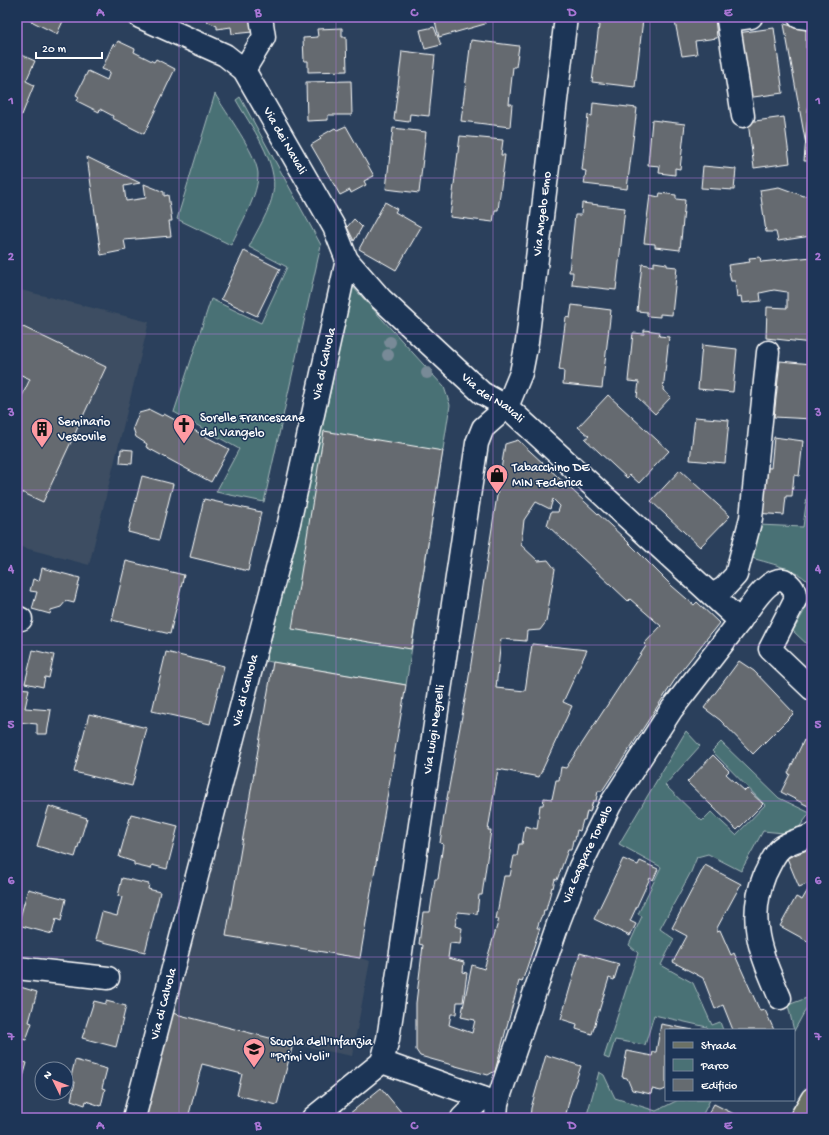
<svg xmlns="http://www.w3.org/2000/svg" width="829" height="1135" viewBox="0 0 829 1135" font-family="'Gochi Hand',sans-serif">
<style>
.built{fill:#3c4d62}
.green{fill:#4a7175;stroke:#a4b8ba}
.building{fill:#656b70;stroke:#fff;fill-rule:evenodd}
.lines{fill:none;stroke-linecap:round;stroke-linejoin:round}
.minor-casing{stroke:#fff;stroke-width:25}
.major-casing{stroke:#fff;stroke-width:25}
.minor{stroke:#1d3557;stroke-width:22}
.major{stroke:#6b7165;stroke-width:22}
.tree{fill:#788a97}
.grid{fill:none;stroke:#a976d5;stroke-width:1;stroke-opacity:0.55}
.labels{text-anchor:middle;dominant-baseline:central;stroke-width:3;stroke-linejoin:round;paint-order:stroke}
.street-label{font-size:13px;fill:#fff;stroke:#1d3557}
.poi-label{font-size:13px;fill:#fff;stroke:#1d3557;text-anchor:start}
.neatline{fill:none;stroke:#a976d5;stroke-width:1.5}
.grid-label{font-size:13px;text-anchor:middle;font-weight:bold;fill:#a976d5}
</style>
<rect width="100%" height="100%" fill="#2b405c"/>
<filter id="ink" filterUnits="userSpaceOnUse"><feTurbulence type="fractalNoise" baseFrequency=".025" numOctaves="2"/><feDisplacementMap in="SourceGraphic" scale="8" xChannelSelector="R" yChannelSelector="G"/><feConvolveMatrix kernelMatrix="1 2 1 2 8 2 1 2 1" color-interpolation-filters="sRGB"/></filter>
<g filter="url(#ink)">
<path class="built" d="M17 289 149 322 89 565 17 546Z
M266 661 406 685 360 958 370 961 352 1056 293 1044 172 1013Z"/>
<path class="green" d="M215 94C226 113 256 153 258 173 259 194 240 226 231 245L177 219Z
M240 97 321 245 264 502 216 492 239 449 174 412 211 299 261 323 287 267 249 247C257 230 270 211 273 193 279 163 250 125 236 100Z
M352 286 444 387 450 405 406 685 266 661 330 393Z
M812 459V649L793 631C799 620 808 606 811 594 816 572 767 563 752 558L759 525 803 527Z
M686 731 700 746 665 785 702 821 711 812 736 835 765 805 712 751 721 742 779 798 810 813 794 834 763 831 741 871 708 854 697 857 691 872 660 929 674 939 661 965 693 983 712 1025 720 1022 723 1030H709L707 1027 654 1015 645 1045 615 1040 609 1059 604 1057 638 953 629 945 642 916 638 914 661 867 619 844Z
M812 996V998L794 1031 788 1005Z
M599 1072 604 1075 615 1098 656 1111 678 1100H710L701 1118H586Z"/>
<path class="building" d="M23 17H65L57 34Z
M206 17H251L252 32 232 34 231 27 217 29V26L208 22Z
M442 17H483L485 24 439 37 435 21 443 19Z
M600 17 643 19 635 87 592 82Z
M674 17H715L717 38 695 41 697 54 682 56Z
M784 24 806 29V48L812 49 806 145Z
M434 27 441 45 425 49 420 30Z
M342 28V37H346L347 71 308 72V61H304L303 38 318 37 317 29Z
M774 28 783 93 746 98 737 33Z
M471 40 519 46 516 67H513L509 104H512L510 127 461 121Z
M118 41 135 49 134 52 154 62 156 59 175 69 144 134 112 118 113 116 100 109 99 112 77 101 79 97 76 95 88 71 107 80 110 72 102 69 113 44 115 46Z
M402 51 435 55 429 116 410 114 409 122 394 120Z
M17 53 35 61 26 81 34 85 22 115 17 113Z
M812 66V161H804Z
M351 81 352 115H328V120L307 121 306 82Z
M593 103 637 108 627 189 584 184 586 171 582 170 588 115 592 116Z
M784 117 790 163 754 168 748 122Z
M652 120 685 124 680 169 675 168V175L659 173 660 166 648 165Z
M346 126 374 176 364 181 366 185 351 193 350 190 340 195 311 145 321 139 319 137 335 128 337 130Z
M393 128 426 132 419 193 386 189Z
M460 136 503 140 501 155H505L498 210H495L493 222 450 217Z
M87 157 140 183 124 186 126 201 146 198 144 184 164 192V196L168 195 172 221H169L171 236 124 240 126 250 101 255Z
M703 166 736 169 734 190 701 188Z
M811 186V236L778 241 776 232H766L760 190 779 187 804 196 810 194Z
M660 193 676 195V199L685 200 680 250 655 247V244L644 243 650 195 659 197Z
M385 202 397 209 395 212 421 227 396 270 359 249Z
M582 203 625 208 616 290 572 285 573 272H569L575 215H581Z
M354 219 362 227 354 241 347 227Z
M244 251 280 269 257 316 221 299Z
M760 257 761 262 812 257V343L766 338 767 307 787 308V292L774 290 760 293 761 301 742 303 741 296 737 297 735 281H731L728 265 750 262 749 258Z
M654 262 667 264V266L677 267 672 315 660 314V317L647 316V312L637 311 642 264 654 266Z
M572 305 611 310 602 388 563 384 564 371 559 370 566 317 570 318Z
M17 324 106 367 43 502 17 490V407L30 379 17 373Z
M644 330 660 332 659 336 669 337 663 390 671 397 655 414 637 397 639 382 628 381 633 333 644 334Z
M702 345 737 349 733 392 698 389Z
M780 361 812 364V419L774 417Z
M608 395 669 451 639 483 630 475 627 478 585 439 589 436 578 427Z
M150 410 162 416 164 414 229 449 211 482 146 447 147 444 136 437 133 428 139 413Z
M695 417 729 420 725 463 690 460Z
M324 431 443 451 411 649 292 629Z
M774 437 803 441 799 476 794 475 792 496H786L784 515 755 513 759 467 771 468Z
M518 440 624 538 672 586 694 605 697 602 719 623 678 675 602 791H598L596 801H593L590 812 587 811 585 820H583L580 831 577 830 575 840H573L571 850H568L557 880 555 879 553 888 552 887 546 910H544L543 916 541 917 537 928H540L522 982 519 981 495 1071 488 1075 420 1056 416 1050V1003L423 945 419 944 423 912H430L435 879H438L443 844 440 843 445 809 468 683 505 444ZM553 499 560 506 558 512H551L547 525 628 601 630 599 661 626 644 644 646 646 566 768 561 767 559 780H556L552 799 544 798 543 805H540L537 829 525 826 522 844H519L517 856H514L510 876H504L496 919H499L484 969 472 965 461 1017 475 1020 472 1033 449 1025 451 1014H456L457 1002H463L467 973 463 972 464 962 448 958 450 943 460 944 462 928 455 926 458 912 477 914 479 895H482L491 830H488L498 769 539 777 572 706 563 702 587 650 532 644 525 691 496 688 501 639 526 641 527 631 540 630 546 622 555 569 548 560 538 561 521 545 524 520 536 502 550 509Z
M121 449 133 450 132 464 120 463Z
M680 470 730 516 700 547 651 501Z
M142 476 173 484 159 540 128 532Z
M17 490 22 492 17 504Z
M204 499 261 512 248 571 190 557Z
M126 561 184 575 170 634 112 620Z
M42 568 80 578 74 603 66 601 61 607 51 610 50 614 32 609 37 592 30 591 33 579 39 581Z
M33 650 54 655 49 678 45 677 43 687 25 683Z
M166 652 224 666 210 724 152 711Z
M739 661 754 671 794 713 753 754 720 720 704 708Z
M273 662 406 685 360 958 226 936Z
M17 688 29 689 25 708 51 710 47 734H37V724L17 722Z
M89 714 147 728 132 786 74 772Z
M804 740 812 744V808L781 792 790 774 788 773Z
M713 755 729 771 726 774 745 791 747 789 763 804 737 830 687 782Z
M49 806 87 818 75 857 37 846Z
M131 814 178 826 167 869 152 865 151 869 134 865V862L119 857Z
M812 848V941L811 943 780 926 796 897 802 900 809 888 807 884 799 887 787 858Z
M623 859 638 865 640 861 658 869 653 880 650 878 630 921 636 924 630 936 594 919Z
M705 865 741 884 717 928V931L720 930 731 955 734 953 760 1011 765 1010 774 1030H733L723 1005 715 1009 703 978 673 962 687 936 672 928Z
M122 878 149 884 148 889 160 892 145 952 95 940 102 912 117 916 122 897 118 896Z
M28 889 66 899 61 921 56 919 52 934 18 925Z
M580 953 619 964 614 980 609 978 592 1034 576 1029 577 1024 561 1019Z
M17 986 37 992 29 1022 32 1023 26 1040 17 1038Z
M94 1001 106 1004V1001L126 1006 116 1047 82 1038Z
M172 1013 293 1044 277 1105 237 1095 242 1074 202 1064 188 1118H145Z
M661 1024 693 1030H666V1089L661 1091 652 1089 651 1094 632 1090 627 1078 622 1077 627 1051 652 1056 653 1052H656Z
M546 1055 581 1066 570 1097 565 1118H530L531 1108Z
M17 1060 27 1063 18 1095H17Z
M75 1060 107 1069 102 1088 105 1089 101 1106 86 1101 85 1105 71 1100 75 1082 70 1081Z
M381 1088 406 1118H352L349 1114Z
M714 1104 742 1118H706Z"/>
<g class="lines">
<g class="minor-casing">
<g id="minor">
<path id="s1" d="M140 17 225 55 244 70 334 227 347 260 381 299 482 393 507 407 740 621C749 609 767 577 784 580 792 586 796 590 795 600L770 649 812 689"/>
<path d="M799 17 812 19"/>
<path d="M244 70 264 37 261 17"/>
<path d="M743 116 728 20 751 17"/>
<path d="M712 595 724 588 736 575 751 518 768 352"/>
<path d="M17 617 21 619"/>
<path d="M17 968 108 978"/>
<path d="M780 998C761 954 746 921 765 874 770 865 773 855 781 848 788 842 803 839 812 835"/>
<path id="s2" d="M382 1062 388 1039 477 443 483 428 507 407 521 373 527 342 566 17"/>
<path id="s3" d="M134 1118 289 523 347 260"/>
<path d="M313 1118 382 1062 497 1103"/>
<path d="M462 1118 482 1098"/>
<path id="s4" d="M496 1118 497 1103 559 921 580 867 610 805 672 709 740 621"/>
</g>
</g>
<g class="major-casing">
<path id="major" d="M801 1118 812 1099"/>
</g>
<use href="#minor" class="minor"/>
<use href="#major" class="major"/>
</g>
<g class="tree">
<circle cx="390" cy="342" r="6"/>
<circle cx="388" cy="355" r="6"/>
<circle cx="427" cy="373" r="6"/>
</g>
</g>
<path class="grid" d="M179 17V1118M336 17V1118M493 17V1118M650 17V1118M17 178H812M17 334H812M17 490H812M17 645H812M17 801H812M17 957H812"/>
<defs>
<g id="church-pin" transform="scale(1.15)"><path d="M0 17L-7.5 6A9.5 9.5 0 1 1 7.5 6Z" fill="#ff9aa2" stroke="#1d3557"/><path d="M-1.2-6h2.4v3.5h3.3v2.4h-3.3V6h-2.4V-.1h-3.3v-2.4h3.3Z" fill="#111"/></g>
<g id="building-pin" transform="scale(1.15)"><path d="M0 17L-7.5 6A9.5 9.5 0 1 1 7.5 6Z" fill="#ff9aa2" stroke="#1d3557"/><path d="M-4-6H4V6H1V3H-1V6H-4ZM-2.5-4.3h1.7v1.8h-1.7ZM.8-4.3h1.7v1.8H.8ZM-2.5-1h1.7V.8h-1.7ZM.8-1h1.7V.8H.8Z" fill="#111"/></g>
<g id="shop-pin" transform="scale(1.15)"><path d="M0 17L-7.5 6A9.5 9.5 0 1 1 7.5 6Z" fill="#ff9aa2" stroke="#1d3557"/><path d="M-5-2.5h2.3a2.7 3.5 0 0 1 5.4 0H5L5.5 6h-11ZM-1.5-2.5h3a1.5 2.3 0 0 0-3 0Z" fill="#111"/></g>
<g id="school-pin" transform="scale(1.15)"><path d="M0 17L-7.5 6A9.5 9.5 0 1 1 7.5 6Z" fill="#ff9aa2" stroke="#1d3557"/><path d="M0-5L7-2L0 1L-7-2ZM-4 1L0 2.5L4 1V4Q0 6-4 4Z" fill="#111"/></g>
</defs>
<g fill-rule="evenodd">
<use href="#church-pin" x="184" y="425"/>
<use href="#building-pin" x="42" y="429"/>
<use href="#shop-pin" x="497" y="475"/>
<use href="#school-pin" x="254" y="1049"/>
</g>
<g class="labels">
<g class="street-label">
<text stroke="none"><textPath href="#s1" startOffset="199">Via dei Navali</textPath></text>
<text stroke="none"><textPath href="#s2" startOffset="872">Via Angelo Emo</textPath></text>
<text stroke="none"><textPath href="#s3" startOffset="778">Via di Calvola</textPath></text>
<text stroke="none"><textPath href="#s1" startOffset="535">Via dei Navali</textPath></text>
<text stroke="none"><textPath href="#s3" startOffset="442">Via di Calvola</textPath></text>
<text stroke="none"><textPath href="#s2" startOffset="337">Via Luigi Negrelli</textPath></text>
<text stroke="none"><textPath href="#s4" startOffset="280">Via Gaspare Tonello</textPath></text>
<text stroke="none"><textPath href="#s3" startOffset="118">Via di Calvola</textPath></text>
</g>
<g class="poi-label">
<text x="200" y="418">Sorelle Francescane<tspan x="200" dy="15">del Vangelo</tspan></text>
<text x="58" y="422">Seminario<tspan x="58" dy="15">Vescovile</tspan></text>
<text x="512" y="468">Tabacchino DE<tspan x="512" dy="15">MIN Federica</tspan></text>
<text x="270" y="1042">Scuola dell'Infanzia<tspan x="270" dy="15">"Primi Voli"</tspan></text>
</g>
</g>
<rect width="829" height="1135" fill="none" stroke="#1d3557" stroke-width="44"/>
<rect x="665" y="1029" width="130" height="72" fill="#1d3557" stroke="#77869a"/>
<rect x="673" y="1042" width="20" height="6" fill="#6b7165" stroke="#77869a"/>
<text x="701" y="1049" font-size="12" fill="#ffffff">Strada</text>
<rect x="673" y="1059" width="20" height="12" fill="#4a7175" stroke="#77869a"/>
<text x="701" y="1069" font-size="12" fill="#ffffff">Parco</text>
<rect x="673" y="1079" width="20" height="12" fill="#656b70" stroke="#77869a"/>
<text x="701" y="1089" font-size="12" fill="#ffffff">Edificio</text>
<g transform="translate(54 1081) rotate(313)"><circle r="19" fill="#1d3557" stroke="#77869a"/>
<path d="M0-3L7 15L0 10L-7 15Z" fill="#ff9aa2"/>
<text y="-6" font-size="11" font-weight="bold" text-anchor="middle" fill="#ffffff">N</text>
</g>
<path d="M36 52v6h66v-6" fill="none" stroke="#ffffff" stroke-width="2"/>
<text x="42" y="52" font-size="12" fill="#ffffff" stroke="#1d3557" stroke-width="3" paint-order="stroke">20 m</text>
<rect x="22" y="22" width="785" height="1091" class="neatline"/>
<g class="grid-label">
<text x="100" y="16">A</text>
<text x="258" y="16">B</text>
<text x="414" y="16">C</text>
<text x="572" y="16">D</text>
<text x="728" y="16">E</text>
<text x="11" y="104">1</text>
<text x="818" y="104">1</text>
<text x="11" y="260">2</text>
<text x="818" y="260">2</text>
<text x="11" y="416">3</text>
<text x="818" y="416">3</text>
<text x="11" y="572">4</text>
<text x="818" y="572">4</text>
<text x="11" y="728">5</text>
<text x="818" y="728">5</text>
<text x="11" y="884">6</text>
<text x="818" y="884">6</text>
<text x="11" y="1040">7</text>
<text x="818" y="1040">7</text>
<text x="100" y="1129">A</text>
<text x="258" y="1129">B</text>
<text x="414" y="1129">C</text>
<text x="572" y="1129">D</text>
<text x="728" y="1129">E</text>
</g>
</svg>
